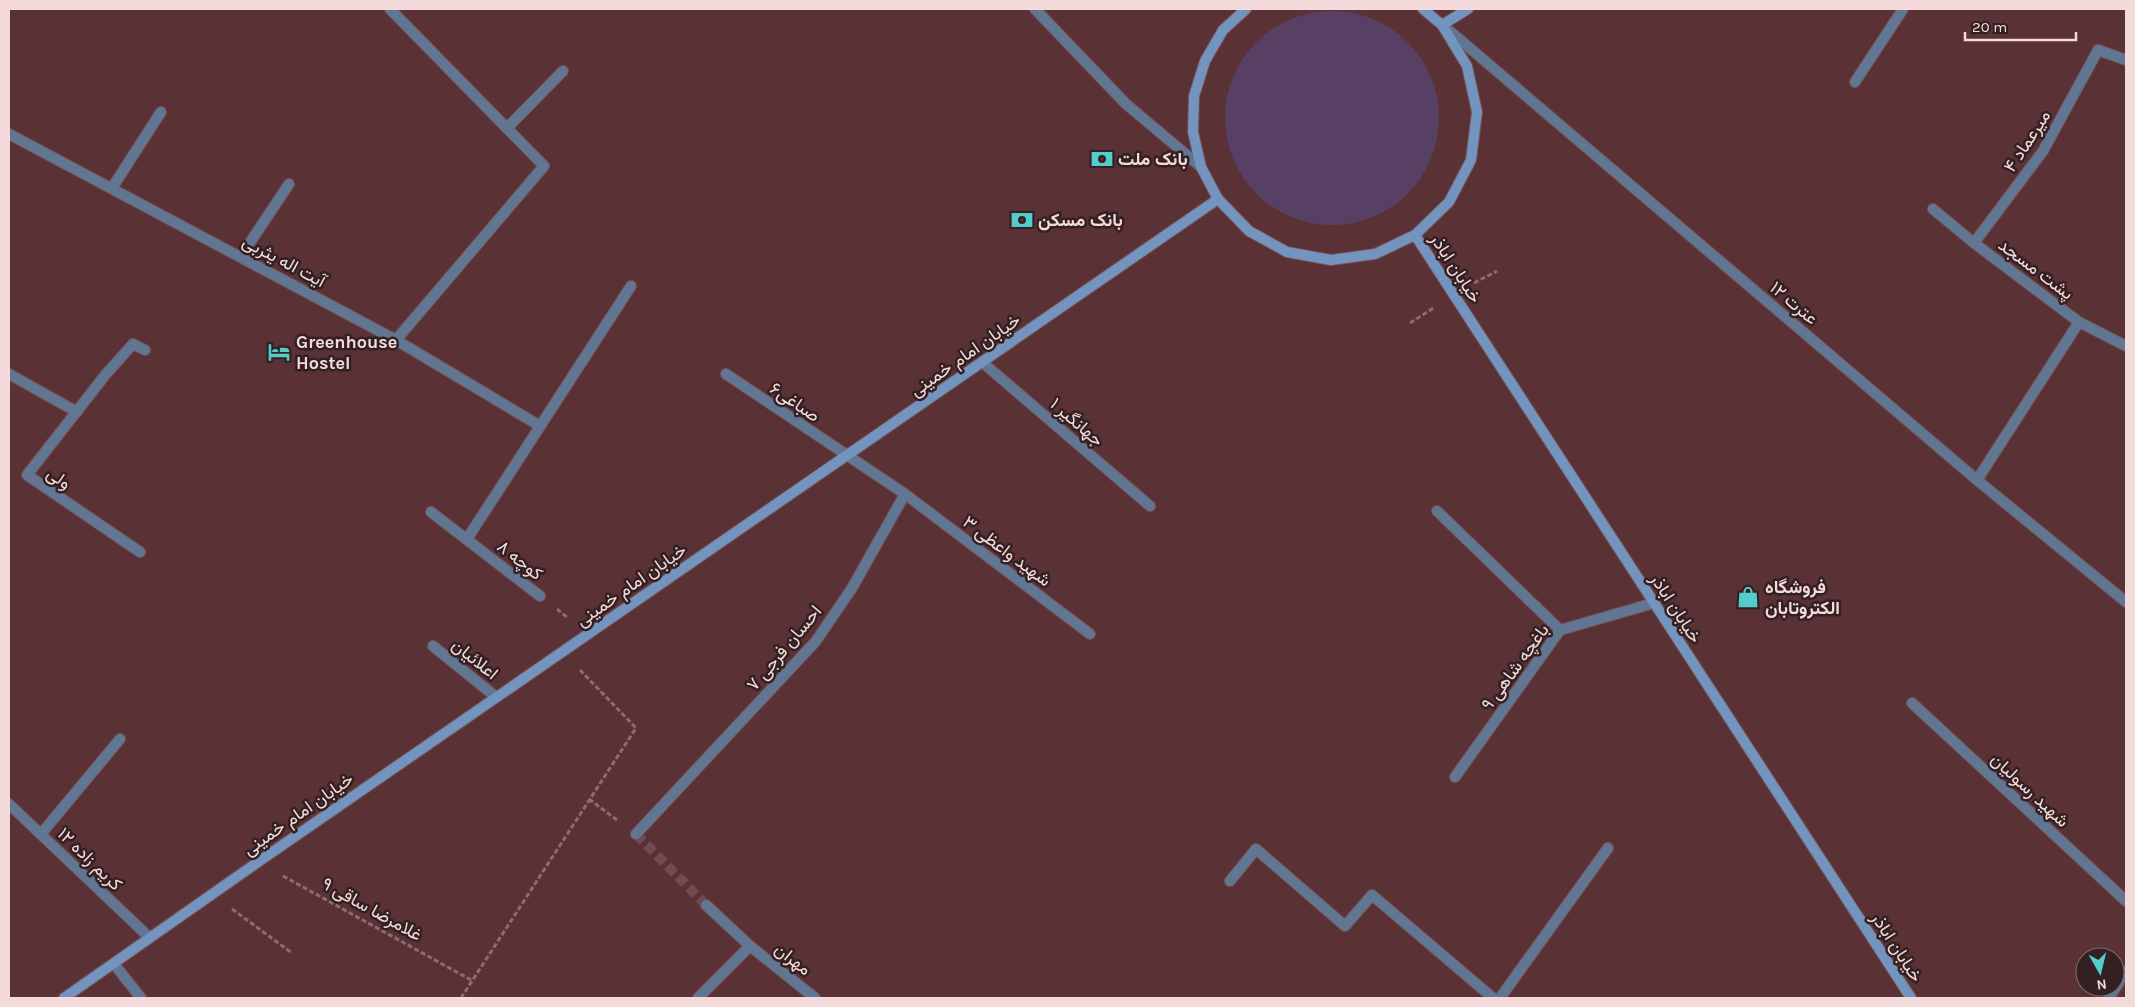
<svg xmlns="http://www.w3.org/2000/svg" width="2135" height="1007" viewBox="0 0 2135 1007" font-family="Karla,Vazirmatn,sans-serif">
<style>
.green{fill:#583f64}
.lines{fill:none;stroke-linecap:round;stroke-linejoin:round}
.street-tunnel{stroke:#714b4f;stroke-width:10;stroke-dasharray:10 5;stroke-linecap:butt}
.lane-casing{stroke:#765054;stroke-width:12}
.street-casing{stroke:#765054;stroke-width:12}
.secondary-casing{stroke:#765054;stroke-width:12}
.path{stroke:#8f6b6e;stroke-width:3;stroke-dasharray:5 2.5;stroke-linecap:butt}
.lane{stroke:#607692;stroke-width:10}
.street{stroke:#607692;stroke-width:10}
.secondary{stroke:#7294bf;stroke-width:10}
.labels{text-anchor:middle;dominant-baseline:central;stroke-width:5;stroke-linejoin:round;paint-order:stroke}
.street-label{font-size:18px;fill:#f4dadb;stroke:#332022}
.poi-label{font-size:18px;font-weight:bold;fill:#f4dadb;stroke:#332022;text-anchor:start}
</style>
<rect width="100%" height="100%" fill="#5a3236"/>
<path class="green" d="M1225 118a107 107 0 1 1 214 0a107 107 0 1 1-214 0Z"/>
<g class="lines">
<path class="street-tunnel" d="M636 834 706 905"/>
<g class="lane-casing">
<path id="lane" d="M112 188 161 112
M241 256 289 184
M982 362 1150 506
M9 374 77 412
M140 552 27 475 106 374 133 344 145 350
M433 646 496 697
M1230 881 1256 849 1345 926 1372 895 1493 998"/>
</g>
<g class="street-casing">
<path id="street" d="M390 9 544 166 396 340
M1035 9 1126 104 1201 167
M1445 27 1977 480 2126 602
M1855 82 1903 9
M508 127 563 71
M9 134 396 340 540 426
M1933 209 1974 243 2079 322 2126 346
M1974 243 2043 151 2098 50 2126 60
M726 374 905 494 1090 634
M1977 480 2079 322
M1437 511 1560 630
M431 512 540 596
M467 539 631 286
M1912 703 2126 901
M1455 777 1560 630 1654 603
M9 804 149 937
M41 834 120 739
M636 834 816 641 852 588 905 494
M706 905 750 946 815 998
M114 964 141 998
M698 998 750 946
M1500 998 1608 848
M2109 998 2126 971"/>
</g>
<g class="secondary-casing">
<path id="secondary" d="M1246 9 1223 30 1205 61 1194 96 1193 132 1201 167 1218 199 1249 231 1287 252 1331 260 1375 254 1415 235 1449 202 1471 160 1477 112 1467 66 1442 25 1423 9
M1442 25 1468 9
M1415 235 1911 998
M64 998 258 862 1218 199"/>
</g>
<path class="path" d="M1474 283 1497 271
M1410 323 1435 307
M557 609 568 618
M589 799 617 820
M283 876 473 981
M232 909 292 953
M461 998 636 728 580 670"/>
<use href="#lane" class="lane"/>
<use href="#street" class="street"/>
<use href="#secondary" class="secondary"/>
</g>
<defs>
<g id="bank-bare" transform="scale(1.725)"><path d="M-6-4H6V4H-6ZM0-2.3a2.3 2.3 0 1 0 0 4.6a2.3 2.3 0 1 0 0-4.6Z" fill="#53cdcb" stroke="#332022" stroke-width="2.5" paint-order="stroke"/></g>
<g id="hotel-bare" transform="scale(1.725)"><path d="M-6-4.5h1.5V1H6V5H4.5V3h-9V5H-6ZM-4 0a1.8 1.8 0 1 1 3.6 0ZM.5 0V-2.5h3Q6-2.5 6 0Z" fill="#53cdcb" stroke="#332022" stroke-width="2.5" paint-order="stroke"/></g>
<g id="shop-bare" transform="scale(1.725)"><path d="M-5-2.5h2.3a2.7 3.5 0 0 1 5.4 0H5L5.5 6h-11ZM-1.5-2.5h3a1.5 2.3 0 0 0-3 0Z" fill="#53cdcb" stroke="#332022" stroke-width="2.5" paint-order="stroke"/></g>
</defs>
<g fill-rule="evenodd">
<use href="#bank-bare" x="1102" y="159"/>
<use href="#bank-bare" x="1022" y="220"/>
<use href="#hotel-bare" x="279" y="352"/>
<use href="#shop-bare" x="1748" y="597"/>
</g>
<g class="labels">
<g class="street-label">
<text transform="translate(2027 141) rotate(-57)">میرعماد ۴</text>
<text transform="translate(284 261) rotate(28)">آیت اله یثربی</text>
<text transform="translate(1456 268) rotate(57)">خیابان اباذر</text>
<text transform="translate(2036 269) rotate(37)">پشت مسجد</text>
<text transform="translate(1794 303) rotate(40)">عترت ۱۲</text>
<text transform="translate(965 355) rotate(-35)">خیابان امام خمینی</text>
<text transform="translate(795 402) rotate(34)">صباغی۶</text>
<text transform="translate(1077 422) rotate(41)">جهانگیر ۱</text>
<text transform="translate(59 478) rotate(34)">ولی</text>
<text transform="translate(1007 551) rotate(37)">شهید واعظی ۳</text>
<text transform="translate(520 560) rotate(38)">کوچه ۸</text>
<text transform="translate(631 585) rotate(-35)">خیابان امام خمینی</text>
<text transform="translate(1676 608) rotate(57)">خیابان اباذر</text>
<text transform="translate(784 648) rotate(-50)">احسان فرجی ۷</text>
<text transform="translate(475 659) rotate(39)">اعلائیان</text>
<text transform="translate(1515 667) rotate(-54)">باغچه شاهی ۹</text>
<text transform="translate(2030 790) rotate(43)">شهید رسولیان</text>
<text transform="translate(298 814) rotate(-35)">خیابان امام خمینی</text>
<text transform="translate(90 859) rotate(44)">کریم زاده ۱۲</text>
<text transform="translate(372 909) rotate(29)">غلامرضا ساقی ۹</text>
<text transform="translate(1897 947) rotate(57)">خیابان اباذر</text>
<text transform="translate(793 959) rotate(38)">مهران</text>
</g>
<g class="poi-label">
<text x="1118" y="159">بانک ملت</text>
<text x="1038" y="220">بانک مسکن</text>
<text x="296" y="342">Greenhouse<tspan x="296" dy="21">Hostel</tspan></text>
<text x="1765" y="587">فروشگاه<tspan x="1765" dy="21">الکتروتابان</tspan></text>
</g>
</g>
<rect width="2135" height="1007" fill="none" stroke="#f4dadb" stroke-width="20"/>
<g transform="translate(2100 972) rotate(172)"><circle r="24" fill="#332022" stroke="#806a6c"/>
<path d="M0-4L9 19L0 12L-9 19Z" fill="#53cdcb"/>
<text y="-8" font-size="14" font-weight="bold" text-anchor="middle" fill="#f4dadb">N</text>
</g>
<path d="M1965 32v8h111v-8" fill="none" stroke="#f4dadb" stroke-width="2.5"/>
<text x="1972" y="32" font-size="15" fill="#f4dadb" stroke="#332022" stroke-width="4" paint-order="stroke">20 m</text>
</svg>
